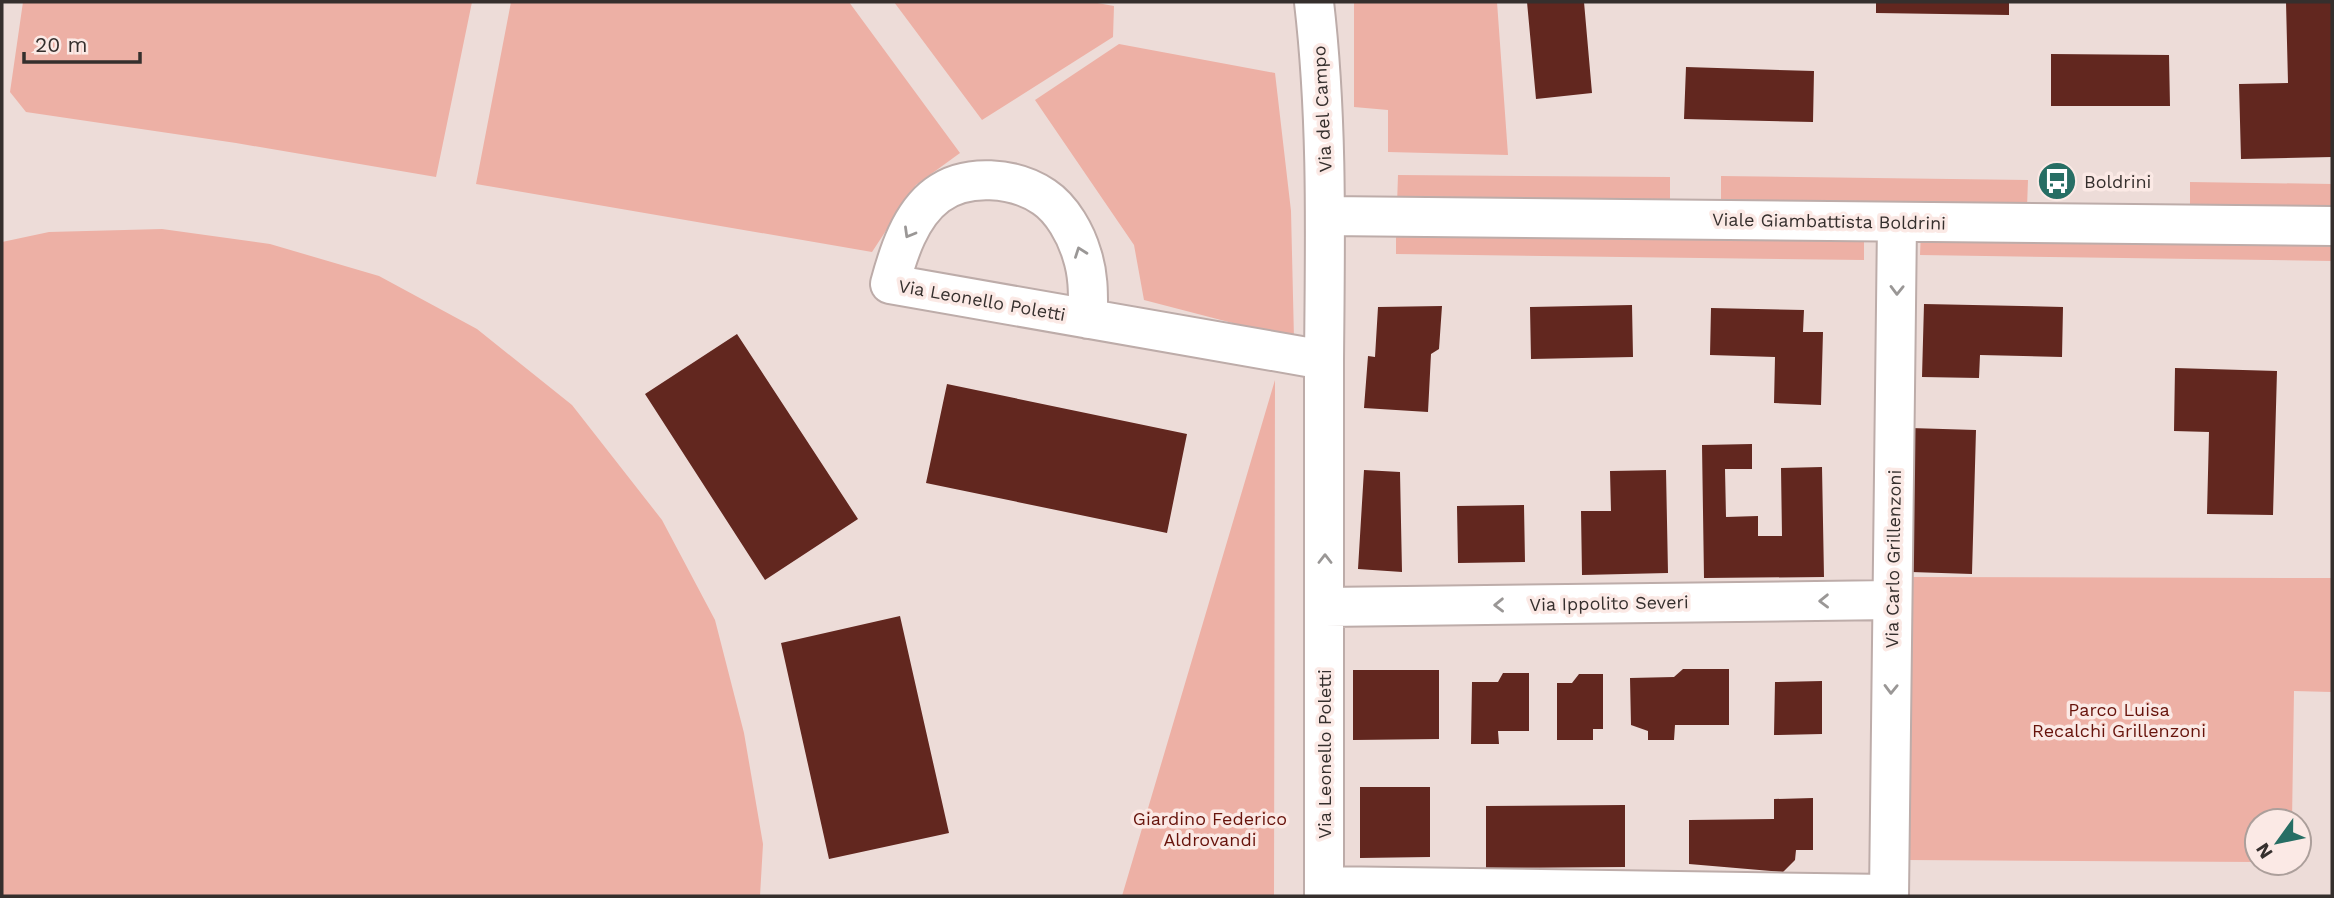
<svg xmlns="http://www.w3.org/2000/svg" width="2334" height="898" viewBox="0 0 2334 898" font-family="'Work Sans',sans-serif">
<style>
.green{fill:#edb0a5}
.building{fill:#62271f}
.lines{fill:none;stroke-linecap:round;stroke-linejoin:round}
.minor-casing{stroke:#bdaca9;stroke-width:42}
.minor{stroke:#fff;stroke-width:38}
.oneway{stroke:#9a9796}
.labels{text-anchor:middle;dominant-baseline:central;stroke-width:7;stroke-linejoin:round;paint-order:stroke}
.street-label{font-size:18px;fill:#352f2d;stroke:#fbe9e5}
.poi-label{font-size:18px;fill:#352f2d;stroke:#fbe9e5;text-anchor:start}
.park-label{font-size:18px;fill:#67130b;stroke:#fbe9e5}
</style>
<rect width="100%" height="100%" fill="#eddcd8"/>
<path class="green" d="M23 2H472L436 177 236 143 26 112 10 92Z
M511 2H849L960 153 916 185 872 252 476 184Z
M894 2H1092L1114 6 1113 37 982 120Z
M1354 2H1497L1508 155 1388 152V110L1354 107Z
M1119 44 1275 73 1291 211 1294 339 1144 300 1134 245 1035 100Z
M1398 175 1670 177V207L1397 205Z
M1721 176 2028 180 2027 208 1721 203Z
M2190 182 2332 184V209H2190Z
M1396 226 1864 228V260L1396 254Z
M162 229 270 244 379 276 477 329 572 405 662 520 715 620 744 733 763 844 760 896H2V242L49 232Z
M1921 230 2332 233V261L1920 255Z
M1275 380 1274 896H1122Z
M1909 577 2332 578 2331 692 2294 691 2292 821H2257V862L1906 860Z"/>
<path class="building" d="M1527 2H1584L1592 93 1536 99Z
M1876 2H2009V15L1876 13Z
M2286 2H2332V157L2241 159 2239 84 2288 83Z
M2051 54 2169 55 2170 106H2051Z
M1686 67 1814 71 1813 122 1684 119Z
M1924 304 2063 307 2062 357 1980 355 1979 378 1922 377Z
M1632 305 1633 357 1531 359 1530 307Z
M1442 306 1439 349 1431 354 1428 412 1364 408 1368 356 1375 357 1378 307Z
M1711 308 1804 310 1803 332H1823L1821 405 1774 403 1775 357 1710 355Z
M737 334 858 519 765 580 645 394Z
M2175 368 2277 371 2273 515 2207 514 2209 432 2174 431Z
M947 384 1187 434 1167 533 926 483Z
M1910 428 1976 430 1972 574 1911 572Z
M1752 444V469H1725L1726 517 1758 516V536H1782L1781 468 1822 467 1824 577 1704 578 1702 445Z
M1364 470 1400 472 1402 572 1358 569Z
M1666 470 1668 573 1582 575 1581 511H1611L1610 471Z
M1524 505 1525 562 1458 563 1457 506Z
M900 616 949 833 829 859 781 643Z
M1683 669H1729V725H1675L1674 740H1648V731L1631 725 1630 678 1674 677Z
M1353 670H1439V739L1353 740Z
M1503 673H1529V731H1498L1499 744H1471L1472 682H1498Z
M1579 674H1603V729H1593V740H1557V683H1572Z
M1822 681V734L1774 735 1775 682Z
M1360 787H1430V857L1360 858Z
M1813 798V850H1796L1795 860 1783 872 1689 864V820L1774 819V799Z
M1625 805V867L1486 868V806Z"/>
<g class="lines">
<g class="minor-casing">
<path id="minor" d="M1314 2C1328 122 1325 241 1324 361 1323 540 1324 718 1324 896
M1327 216 2332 226
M1088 319C1088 297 1089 276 1082 255 1076 234 1062 209 1044 197 1015 177 966 173 937 195 910 215 898 254 890 284L1324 360
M1325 607 1892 600
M1324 886 1889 894
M1889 896 1897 222"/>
</g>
<use href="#minor" class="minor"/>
</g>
<defs><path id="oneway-chevron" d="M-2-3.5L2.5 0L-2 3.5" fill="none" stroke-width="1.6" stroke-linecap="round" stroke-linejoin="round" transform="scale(1.75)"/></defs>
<g class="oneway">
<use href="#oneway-chevron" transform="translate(909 233) rotate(120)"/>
<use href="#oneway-chevron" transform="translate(1080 252) rotate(-110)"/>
<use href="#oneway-chevron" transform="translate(1897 290) rotate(91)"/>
<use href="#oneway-chevron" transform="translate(1325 559) rotate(-90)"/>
<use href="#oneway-chevron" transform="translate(1824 601) rotate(179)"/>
<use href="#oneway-chevron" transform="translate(1499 605) rotate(179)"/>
<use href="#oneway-chevron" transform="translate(1891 689) rotate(91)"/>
</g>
<defs>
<g id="bus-disc" transform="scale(2.0125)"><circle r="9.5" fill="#276e64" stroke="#fbe9e5"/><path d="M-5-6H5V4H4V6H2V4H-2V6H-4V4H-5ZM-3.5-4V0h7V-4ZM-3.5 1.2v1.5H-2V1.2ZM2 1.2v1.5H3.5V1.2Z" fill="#fff"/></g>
</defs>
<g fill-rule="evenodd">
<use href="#bus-disc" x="2057" y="181"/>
</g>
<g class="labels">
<g class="street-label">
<text transform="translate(1322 109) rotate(-93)">Via del Campo</text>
<text transform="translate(1829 221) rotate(1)">Viale Giambattista Boldrini</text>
<text transform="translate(982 300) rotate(10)">Via Leonello Poletti</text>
<text transform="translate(1893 559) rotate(-89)">Via Carlo Grillenzoni</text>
<text transform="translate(1609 603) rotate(-1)">Via Ippolito Severi</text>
<text transform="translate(1324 754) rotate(-90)">Via Leonello Poletti</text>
</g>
<g class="poi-label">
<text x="2084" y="181">Boldrini</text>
</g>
<g class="park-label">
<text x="2119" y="709">Parco Luisa<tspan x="2119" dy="21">Recalchi Grillenzoni</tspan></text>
<text x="1210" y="818">Giardino Federico<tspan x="1210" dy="21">Aldrovandi</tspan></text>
</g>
</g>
<rect width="2334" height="898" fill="none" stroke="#352f2d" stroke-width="7"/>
<g transform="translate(2278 842) rotate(237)"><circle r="33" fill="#fbe9e5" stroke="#ac9f9b" stroke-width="2"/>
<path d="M0-5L12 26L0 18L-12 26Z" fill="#276e64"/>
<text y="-10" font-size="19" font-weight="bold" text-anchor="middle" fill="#352f2d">N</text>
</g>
<path d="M24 52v10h116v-10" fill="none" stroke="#352f2d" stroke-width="3.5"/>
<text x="35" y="52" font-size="21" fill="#352f2d" stroke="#fbe9e5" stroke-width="5" paint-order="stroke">20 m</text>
</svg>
